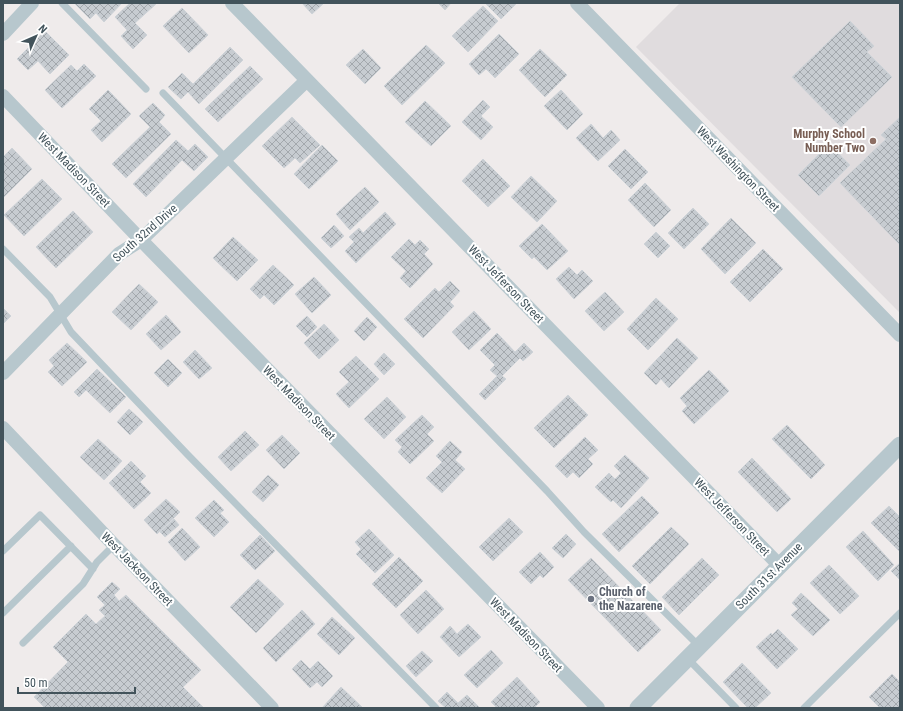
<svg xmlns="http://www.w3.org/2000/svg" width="903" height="711" viewBox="0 0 903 711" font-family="'Roboto Condensed',sans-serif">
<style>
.education{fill:#e0dcde}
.building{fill:url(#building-cross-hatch);stroke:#ced3d8}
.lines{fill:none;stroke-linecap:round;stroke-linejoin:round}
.service{stroke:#b7c7cd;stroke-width:7}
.minor{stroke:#b7c7cd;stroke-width:14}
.tertiary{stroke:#b7c7cd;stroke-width:17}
.education-dot{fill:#8d6e63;stroke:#fff;stroke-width:1.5}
.worship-dot{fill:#6b7280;stroke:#fff;stroke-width:1.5}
.labels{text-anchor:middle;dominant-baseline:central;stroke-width:4;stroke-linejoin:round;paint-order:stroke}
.education-label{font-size:12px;font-weight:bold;fill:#785e54;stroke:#fff;text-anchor:end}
.street-label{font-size:12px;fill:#42535b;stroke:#fff}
.worship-label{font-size:12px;font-weight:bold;fill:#5b616d;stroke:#fff;text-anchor:start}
</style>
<defs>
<pattern id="building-cross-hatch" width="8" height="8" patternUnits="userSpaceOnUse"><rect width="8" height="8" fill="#c7ccd1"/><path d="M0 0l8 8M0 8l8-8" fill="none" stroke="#a3a8ad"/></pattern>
</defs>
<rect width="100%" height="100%" fill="#efebeb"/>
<path class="education" d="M680 3H900V313L636 47Z"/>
<path class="building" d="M76 3H122L104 22 96 13 90 19 75 4Z
M130 3H157L135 23 147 35 133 49 121 36 127 30 115 17Z
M302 3H324L312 14Z
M438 3H451L445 10Z
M485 3H516V4L501 19Z
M483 6 498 21 468 52 452 36Z
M182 8 208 35 189 53 163 26Z
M850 21 874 46 867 52 892 77 841 127 792 77Z
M45 31 69 55 50 74 38 61 28 70 17 59Z
M499 34 519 54 495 78 486 69 479 75 469 64Z
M426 45 445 63 402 105 384 86Z
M230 47 243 60 199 104 188 92 181 99 168 87 182 73 193 84Z
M363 49 381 68 365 84 346 65Z
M540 49 567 75 545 97 519 70Z
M84 64 96 76 62 108 45 90 71 65 77 71Z
M250 66 263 79 218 122 205 109Z
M108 90 131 114 102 142 91 130 101 121 89 109Z
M561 90 583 114 567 130 544 106Z
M483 100 490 107 481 116 493 127 481 140 462 122Z
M425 101 451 126 431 146 405 122Z
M153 103 165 115 159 122 171 134 126 178 112 164 150 127 139 116Z
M292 117 320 145 300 163 295 158 284 168 262 146Z
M900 117V245L840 183 886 139 881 135Z
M591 124 603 138 611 130 620 140 598 161 576 138Z
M176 140 188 151 195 144 208 157 194 171 182 160 146 197 133 184Z
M829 144 850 165 819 196 798 175Z
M322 145 338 161 309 189 294 174Z
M12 148 32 169 3 198V157Z
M625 149 648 172 631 189 608 166Z
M483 159 510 186 488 207 462 181Z
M531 176 557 201 537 222 511 197Z
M42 179 62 199 24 236 4 215Z
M645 183 671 210 654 227 628 200Z
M365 187 379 202 350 230 336 214Z
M693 208 709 224 684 249 668 233Z
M73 211 93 232 56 268 36 247Z
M385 212 396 224 356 263 345 251 354 242 349 237 359 228 363 233Z
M731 218 756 243 725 274 701 249Z
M542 224 568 251 547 270 534 257 532 259 519 246Z
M334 225 344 236 331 248 321 238Z
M656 232 670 246 658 258 644 244Z
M233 237 258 260 237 281 213 258Z
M409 239 415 245 420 240 429 249 424 254 433 264 410 288 400 278 406 271 391 257Z
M763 249 783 269 750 302 730 282Z
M273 265 294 285 274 305 264 295 260 299 250 289Z
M569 267 577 275 582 270 593 281 574 299 556 279Z
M314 277 331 295 312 313 295 294Z
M450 281 460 291 450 302 454 306 423 338 404 319 435 288 439 292Z
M139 284 158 302 131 330 112 312Z
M605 292 624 312 604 331 585 311Z
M656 298 678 319 648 350 627 329Z
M3 308 11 316 3 324Z
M474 311 491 329 469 350 452 332Z
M166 315 181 332 161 350 146 334Z
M307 316 317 327 307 337 296 326Z
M367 317 377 327 364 341 354 331Z
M324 324 339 340 319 359 304 343Z
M497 333 515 352 524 343 533 352 523 361 520 358 502 376 506 379 485 400 479 394 497 376 490 370 495 365 480 350Z
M677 338 698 358 669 388 661 379 656 385 644 373Z
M67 343 87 362 62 386 48 372 54 366 49 360Z
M195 350 212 368 199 379 183 362Z
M384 353 395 364 384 375 374 364Z
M356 356 379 379 349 408 336 394 349 382 339 372Z
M168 359 182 373 168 387 154 373Z
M97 369 126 397 110 413 86 390 79 397 74 392Z
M709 370 729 391 694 424 682 411 687 406 680 398Z
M568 395 588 415 554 448 534 428Z
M387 397 406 417 384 439 364 419Z
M129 409 143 422 130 435 117 422Z
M422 415 434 427 427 434 434 441 410 464 398 452 402 447 395 440Z
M787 425 825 465 811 479 772 439Z
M245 431 259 445 231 471 218 457Z
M282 435 300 453 284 469 266 450Z
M585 437 598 450 588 459 593 464 579 478 573 472 567 478 555 466Z
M98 439 122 461 104 480 80 457Z
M450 441 462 452 455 460 465 469 442 493 426 478 442 462 436 456Z
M625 455 649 478 621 508 613 500 611 502 595 487 609 473 615 479 621 473 614 466Z
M752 458 791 499 777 512 738 472Z
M131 461 146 476 140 482 151 493 134 509 109 483Z
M268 475 279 485 263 502 252 492Z
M642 496 659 513 619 552 602 534Z
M166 499 180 512 157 534 144 520Z
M214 500 224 510 220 513 229 522 214 537 195 518Z
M889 506 900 517V552L871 523Z
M509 518 523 532 493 561 479 547Z
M174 519 179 525 165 537 160 532Z
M671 527 689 544 650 584 632 566Z
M182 528 200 547 185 561 168 542Z
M369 529 394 555 375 573 356 554 361 549 355 542Z
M863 531 894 565 878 581 846 547Z
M566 534 576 544 563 558 552 548Z
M260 535 275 551 255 570 240 555Z
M540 552 554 567 543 578 540 575 531 584 519 572Z
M399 557 423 581 396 608 372 584Z
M591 558 661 630 638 652 568 580Z
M702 558 719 575 679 615 662 597Z
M900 563V580L891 571Z
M829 565 859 596 840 614 810 583Z
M258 579 284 604 256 633 230 607Z
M112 582 120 589 114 595 119 601 126 595 201 670 183 687 204 708H45L34 697 68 662 53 647 86 614 96 624 105 616 99 610 105 605 97 597Z
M426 590 444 609 418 634 400 615Z
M801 593 830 620 813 636 791 615 798 609 792 603Z
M302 610 315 624 276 662 263 648Z
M332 617 355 638 339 655 317 634Z
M468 624 481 637 459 657 440 637 450 626 457 634Z
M778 629 798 649 777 669 756 647 771 633 772 635Z
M491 650 503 663 477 688 464 675Z
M422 651 433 661 416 677 406 666Z
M301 660 310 669 318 661 333 676 322 687 317 682 310 688 292 669Z
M742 663 771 693 755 708H748L723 682Z
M892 674 900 682V708H880L869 697Z
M517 677 540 702 534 708H497L491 702Z
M341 687 362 707 360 708H322Z
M447 692 458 703 467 695 479 707 478 708H446L438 701Z"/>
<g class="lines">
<path class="service" d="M62 3 146 89
M163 93 547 491 584 532 699 646
M3 249 50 297 71 332 187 454 436 708
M3 551 40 515 93 569
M3 613 71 546
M23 643 83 584 97 562 114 545
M687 658 736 708
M804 708 900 613"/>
<path class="minor" d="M232 3 780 566
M577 3 900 335
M3 34 32 3
M3 96 141 240 598 708
M3 373 119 254 141 240 307 80
M3 428 114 545 272 708"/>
<path class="tertiary" d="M638 708 900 445"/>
</g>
<circle class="education-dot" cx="873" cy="141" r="4"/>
<circle class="worship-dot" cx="591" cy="599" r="4"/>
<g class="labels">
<g class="education-label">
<text x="865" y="134">Murphy School<tspan x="865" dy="14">Number Two</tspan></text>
</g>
<g class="street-label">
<text transform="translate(738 169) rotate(46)">West Washington Street</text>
<text transform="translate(74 170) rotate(46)">West Madison Street</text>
<text transform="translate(145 233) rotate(-41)">South 32nd Drive</text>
<text transform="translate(506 284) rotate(46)">West Jefferson Street</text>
<text transform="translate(299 403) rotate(46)">West Madison Street</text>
<text transform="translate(732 517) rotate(46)">West Jefferson Street</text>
<text transform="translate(137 569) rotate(46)">West Jackson Street</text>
<text transform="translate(769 576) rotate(-45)">South 31st Avenue</text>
<text transform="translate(526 635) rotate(46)">West Madison Street</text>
</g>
<g class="worship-label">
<text x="599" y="592">Church of<tspan x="599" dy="14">the Nazarene</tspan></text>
</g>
</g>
<rect width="903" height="711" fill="none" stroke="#42535b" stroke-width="8"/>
<g transform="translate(36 36) rotate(45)" stroke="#ffffff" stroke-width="3" paint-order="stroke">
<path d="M0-3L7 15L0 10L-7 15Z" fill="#42535b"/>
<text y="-6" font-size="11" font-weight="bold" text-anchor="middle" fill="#42535b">N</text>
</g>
<path d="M18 687v6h117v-6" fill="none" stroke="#42535b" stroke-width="2"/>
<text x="24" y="687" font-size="12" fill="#42535b" stroke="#ffffff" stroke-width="3" paint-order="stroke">50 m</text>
</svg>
